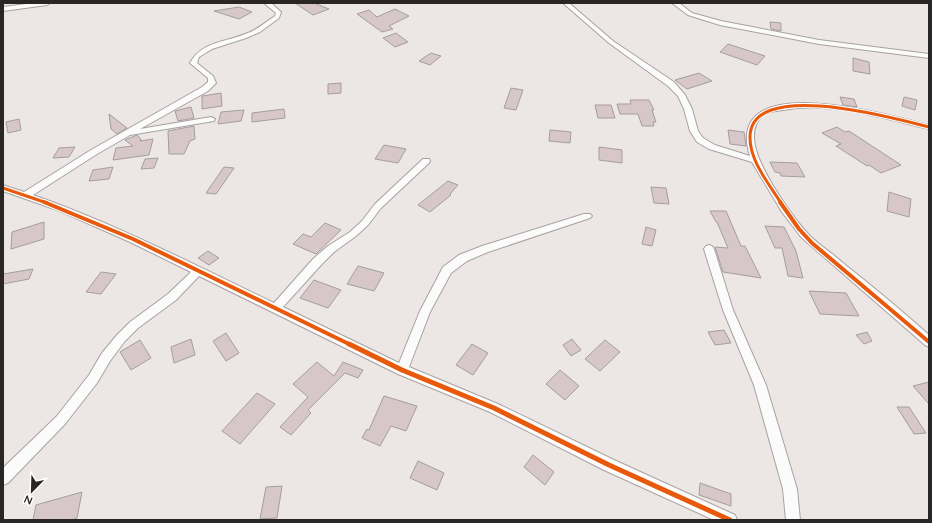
<svg xmlns="http://www.w3.org/2000/svg" width="932" height="523" viewBox="0 0 932 523" font-family="Quicksand,sans-serif">
<style>
.building{fill:#d8c7c8;stroke:#a39e9e}
.lines{fill:none;stroke-linecap:round;stroke-linejoin:round}
.minor-casing{stroke:#a7a2a1;stroke-width:2}
.minor{fill:#fcfbfb;fill-rule:evenodd}
.cycleway-far2-casing{stroke:#fff;stroke-width:5}
.cycleway-far1-casing{stroke:#fff;stroke-width:6}
.cycleway-casing{stroke:#fff;stroke-width:8}
.cycleway-far2{stroke:#e8590c;stroke-width:3}
.cycleway-far1{stroke:#e8590c;stroke-width:4}
.cycleway{stroke:#e8590c;stroke-width:5}
</style>
<rect width="100%" height="100%" fill="#ece6e4"/>
<path class="building" d="M295 3H314L329 9 313 15Z
M239 7 252 12 239 19 214 11Z
M395 9 409 16 389 26 393 29 382 32 357 14 369 10 377 17Z
M770 22 781 23V31L771 29Z
M396 33 408 42 395 47 383 38Z
M728 44 765 56 757 65 720 52Z
M431 53 441 56 430 65 419 61Z
M853 58 869 62 870 74 853 71Z
M699 73 712 81 687 89 675 80Z
M341 83V93L328 94V84Z
M511 88 523 90 516 110 504 108Z
M221 93 222 106 202 109V96Z
M840 97 854 99 857 107 843 105Z
M904 97 917 100 915 110 902 106Z
M630 100H649L654 110H652L656 122H653L654 126H642L638 114H620L617 104H631Z
M595 105H611L615 118H598Z
M191 107 194 118 178 121 175 111Z
M284 109 285 118 252 122V113Z
M244 110 241 121 218 124 221 112Z
M109 114 127 128 117 134 111 129Z
M19 119 21 130 8 133 6 122Z
M194 126 195 139 190 141 184 154H169L168 131Z
M837 127 845 132 849 131 901 165 881 173 869 165 867 166 836 146 841 144 822 133Z
M550 130 571 132 570 143 549 141Z
M728 130 744 132 746 146 730 144Z
M137 135 141 139 140 141 153 139 149 155 113 160 116 148 133 146 125 140Z
M384 145 406 149 398 163 375 159Z
M75 147 69 157 53 158 59 148Z
M599 147 622 150V163L599 160Z
M158 158 154 168 141 169 145 159Z
M770 162 797 163 805 177 781 176 780 173 775 172Z
M113 167 109 179 89 181 93 170Z
M224 167 234 168 216 194 206 193Z
M448 181 458 185 450 194 451 195 430 212 418 205Z
M651 187 666 188 669 204 654 203Z
M889 192 911 199 909 217 887 211Z
M710 211H726L741 246H745L761 278 723 272 715 247 728 248 717 222H716Z
M44 222V239L11 249 12 232Z
M325 223 341 230 316 254 293 244 303 234 311 237Z
M765 226 784 227 796 251 803 278 788 276 782 248H775Z
M646 227 656 230 652 246 642 244Z
M208 251 219 258 209 265 198 258Z
M358 266 384 273 374 291 347 284Z
M33 269 29 279 3 284V274Z
M101 272 116 274 101 294 86 292Z
M314 280 341 290 328 308 300 298Z
M809 291 846 293 859 316 820 314Z
M724 330 731 343 715 345 708 332Z
M867 332 872 341 864 344 856 335Z
M226 333 239 353 226 361 213 341Z
M191 339 195 355 174 363 171 347Z
M572 339 581 350 571 356 563 345Z
M140 340 151 358 131 370 120 352Z
M605 340 620 352 600 371 585 359Z
M472 344 488 353 473 375 456 365Z
M317 362 334 376 343 362 363 370 358 378 345 373 308 410 311 413 291 435 280 427 308 397 293 384Z
M560 370 579 386 565 400 546 384Z
M929 382V404L913 386Z
M257 393 275 404 240 444 222 431Z
M384 396 417 406 406 431 391 426 380 446 362 438 367 429 369 430Z
M897 407H909L926 433 914 434Z
M533 455 554 472 545 485 524 467Z
M418 461 444 473 437 490 410 478Z
M700 483 731 494V506L699 495Z
M282 486 277 518 260 519 266 487Z
M82 492 77 518 71 520H33L36 505Z"/>
<g class="lines">
<g class="minor-casing">
<path id="minor" d="M34 3H50L47 5 3 11V7Z
M264 3H271L281 12 279 18 260 32 246 38 212 49 199 57 197 63 213 76 216 83 208 91 140 129 211 117 215 119 214 121 130 135 97 154 33 195C116 224 195 265 274 303L313 259 328 246 350 232 362 221 375 204 423 159H429L430 161 429 163 381 208 368 225 356 236 334 252 321 265 283 307 399 363 420 311 443 267 459 255 482 246 584 214H590L592 216 590 218 488 252 467 261 451 273 430 312 409 367 498 404 614 460 735 515 737 520H714L604 470 490 412 398 374 199 276 176 300 138 328 125 341 110 361 97 383 65 424 8 483 3 485V468L57 416 89 375 102 353 117 335 130 322 168 294 191 272 130 242 60 211 3 191V185L24 192 91 150 202 87 208 82V78L190 63C202 41 227 42 248 33 258 29 266 22 275 16L276 13Z
M563 3H569L613 41 674 82 685 95 692 109 698 131 703 138 715 145 750 156C722 67 890 115 929 125V129C883 118 831 101 783 110 777 111 770 111 765 114 748 125 754 148 761 163 772 187 791 215 808 234 819 245 832 253 843 263 872 286 901 310 929 335V347L925 345 801 237 782 212 752 162 709 149 697 142 690 131 684 109 678 96 668 86 609 43Z
M672 3H679L692 13 721 21 819 40 929 54V58L819 44 720 25 688 15Z
M709 245 712 246 714 249 733 310 766 385 797 489 800 520H786L783 489 754 385 723 310 704 249 706 246Z"/>
</g>
<use href="#minor" class="minor"/>
<g class="cycleway-far2-casing">
<path id="cycleway-far2" d="M3 188 47 203
M781 203C769 184 750 161 750 138 749 77 897 119 929 127"/>
</g>
<g class="cycleway-far1-casing">
<path id="cycleway-far1" d="M44 202 133 239 351 345
M780 202 799 229 812 243 929 342"/>
</g>
<g class="cycleway-casing">
<path id="cycleway" d="M349 344 402 370 494 408 609 465 730 520"/>
</g>
<use href="#cycleway-far2" class="cycleway-far2"/>
<use href="#cycleway-far1" class="cycleway-far1"/>
<use href="#cycleway" class="cycleway"/>
</g>
<rect width="932" height="523" fill="none" stroke="#2a2624" stroke-width="8"/>
<g transform="translate(32 491) rotate(203)" stroke="#ffffff" stroke-width="3" paint-order="stroke">
<path d="M0-3L7 15L0 10L-7 15Z" fill="#2a2624"/>
<text y="-6" font-size="11" font-weight="bold" text-anchor="middle" fill="#2a2624">N</text>
</g>
</svg>
